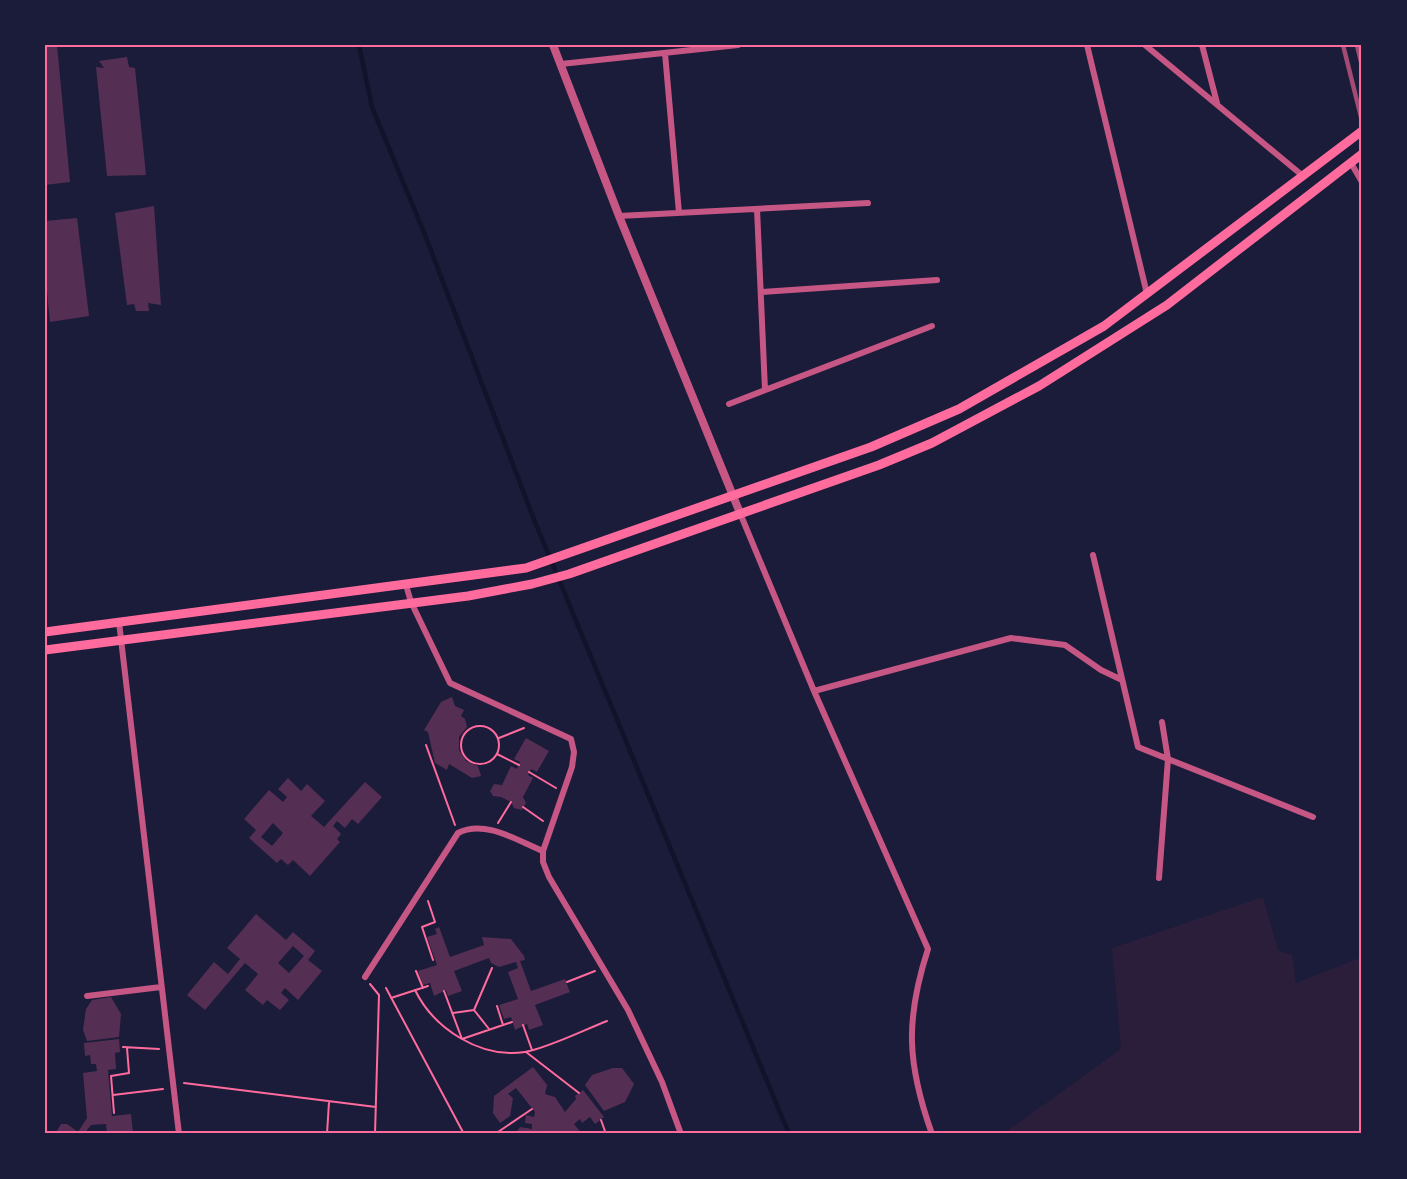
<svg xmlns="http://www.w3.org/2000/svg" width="1407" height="1179" viewBox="0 0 1407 1179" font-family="'Nunito Sans',sans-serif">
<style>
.green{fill:#2a1e3b}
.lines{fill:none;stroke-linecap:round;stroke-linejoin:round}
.stream{stroke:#12122b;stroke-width:4.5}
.building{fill:#542f53;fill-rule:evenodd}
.path{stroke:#ff6b9d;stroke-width:2}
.minor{stroke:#c65784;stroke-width:6}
.tertiary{stroke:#c65784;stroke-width:8}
.primary{stroke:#ff6b9d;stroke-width:9}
.rail{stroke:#a44b75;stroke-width:4.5}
.neatline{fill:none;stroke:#ff6b9d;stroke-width:2}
</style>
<rect width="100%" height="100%" fill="#1b1b3a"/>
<path class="green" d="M1263 897 1278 950 1292 955 1296 983 1362 957V1134H1003L1121 1049 1112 948Z"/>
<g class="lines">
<path class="stream" d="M359 45 372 107 425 235 535 522 789 1134"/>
</g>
<path class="building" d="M45 45H57L70 182 45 185Z
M127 57 129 67 135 68 146 175 107 176 96 67 104 68 99 61Z
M154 206 161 305 148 303 149 311H136L134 304 127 305 115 213Z
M77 218 89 316 50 322 45 272V221Z
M452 697 455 706 464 710 461 716 465 719 467 727 459 737V750L466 761 478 766 481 776 472 778 449 764 447 770 435 763 428 732 424 730 441 702Z
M526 738 549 751 537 772 531 769 528 775 533 778 523 797 526 803 522 810 514 808 511 802 501 797 493 796 490 791 494 784 502 785 511 766 517 769 520 762 514 759Z
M288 778 301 791 307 784 325 801 311 816 324 827 365 782 382 797 358 824 352 819 345 828 337 821 333 826 341 834 337 839 340 842 310 876 293 860 288 865 281 859 277 863 249 838 256 830 244 819 269 790 283 802 287 797 278 789ZM273 823 283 833 272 846 261 837Z
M256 914 286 940 293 932 315 951 308 960 322 971 298 1000 285 988 281 993 289 1000 280 1010 267 1000 263 1005 245 990 258 974 245 963 205 1010 187 995 214 962 228 974 240 959 227 948ZM293 946 304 956 289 973 278 963Z
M439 927 450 957 484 945 482 937 511 939 524 956 525 960 520 961 531 991 565 979 570 992 535 1005 543 1025 529 1030 527 1024 515 1030 511 1017 504 1019 499 1005 518 999 508 972 518 968 516 962 499 967 491 963 489 958 454 971 462 991 448 996 446 990 434 996 430 983 423 985 418 971 437 965 427 937 437 934 435 929Z
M111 997 121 1014 119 1037 87 1041 83 1030 86 1009 92 1000Z
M119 1039 120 1052 115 1053 116 1069 108 1070 112 1116 131 1114 133 1134H107L106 1124 91 1125 84 1134H55L61 1124H67L78 1132 87 1118 83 1073 97 1071 96 1064H91L90 1055 85 1056 84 1043Z
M533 1067 547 1085 545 1094 555 1097 565 1112 576 1099 575 1096 583 1090 604 1117 595 1124 590 1117 582 1123 580 1119 574 1124 582 1134H515L520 1127 532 1129V1124L525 1123 526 1115 534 1117 535 1112 516 1088 508 1094 513 1098 510 1116 500 1123 493 1113 494 1096Z
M613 1068H622L634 1084 625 1102 604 1111 585 1085 592 1075Z"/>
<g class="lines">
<path class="path" d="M461 745a19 19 0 1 1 38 0a19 19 0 1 1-38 0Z
M499 738 524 728
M426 745 455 825
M497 754 519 765
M529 772 556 788
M523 807 543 821
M498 823 511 802
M428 901 435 922 422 927 433 960
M416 971 423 988
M567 982 595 971
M370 984 379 995 375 1134
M386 988 464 1134
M415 990C434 1029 481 1059 525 1052 548 1048 584 1030 607 1021
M444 991 462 1039 512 1022
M391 998 428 986
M497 1006 503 1025
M474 1010 492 968
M474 1010 489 1029
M453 1013 474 1010
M523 1025 532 1050
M123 1047 159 1049
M526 1052 579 1093
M184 1083 376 1107
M113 1095 163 1089
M114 1113 111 1076 129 1073 127 1048
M601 1120 606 1134
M327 1134 329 1102
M495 1134 532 1109"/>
<path class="minor" d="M1087 45 1147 294
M1145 45 1303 176
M1202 45 1217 103
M665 53 679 213
M561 64 738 45
M1351 163 1362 182
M757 209 765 390
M619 216 868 203
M761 292 937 280
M729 404 932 326
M740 513 814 691 928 949C905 1020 907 1064 932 1134
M1093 555 1138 747 1313 817
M406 585 411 602 450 683 571 739 574 752 572 767 543 851V862L549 877 628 1010 662 1082 681 1134
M119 622 179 1134
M814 691 1011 638 1065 645 1101 670 1122 680
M1159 878 1168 759 1162 722
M365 977 458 833C485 819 518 841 543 851
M87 996 161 987"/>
<path class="tertiary" d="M553 45 619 216 740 513"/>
<path class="primary" d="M45 632 526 568 871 447 959 409 1104 326 1362 131
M45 650 468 596 532 584 569 574 879 465 932 443 1039 386 1167 305 1362 154"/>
<path class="rail" d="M1343 45 1362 121
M1357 45 1362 66"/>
</g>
<rect width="1407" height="1179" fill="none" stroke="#1b1b3a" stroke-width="93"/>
<rect x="46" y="46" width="1314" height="1086" class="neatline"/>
</svg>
